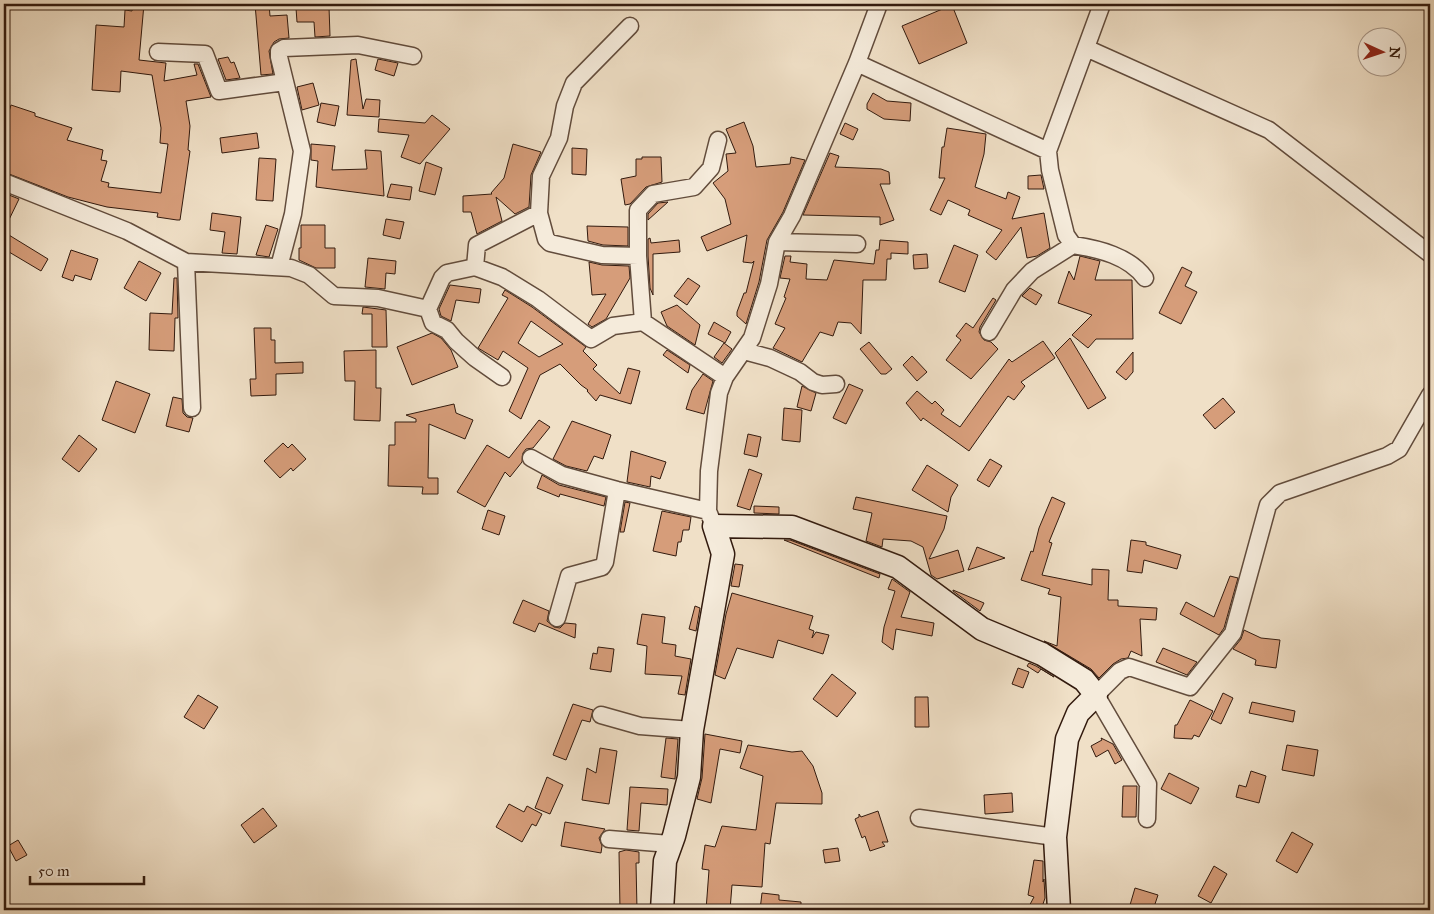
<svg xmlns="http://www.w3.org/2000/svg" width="1434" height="914" viewBox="0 0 1434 914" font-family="'IM FELL Great Primer',serif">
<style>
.building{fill:#d69d7a;stroke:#321a0e;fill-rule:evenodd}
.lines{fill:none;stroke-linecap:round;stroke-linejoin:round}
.street-casing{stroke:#624c3c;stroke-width:19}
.secondary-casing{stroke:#321a0e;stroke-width:25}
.street{stroke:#f5ebdb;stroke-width:16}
.secondary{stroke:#f5ebdb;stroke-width:22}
</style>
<rect width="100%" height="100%" fill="#f0e0c7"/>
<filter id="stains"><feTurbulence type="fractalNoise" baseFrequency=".004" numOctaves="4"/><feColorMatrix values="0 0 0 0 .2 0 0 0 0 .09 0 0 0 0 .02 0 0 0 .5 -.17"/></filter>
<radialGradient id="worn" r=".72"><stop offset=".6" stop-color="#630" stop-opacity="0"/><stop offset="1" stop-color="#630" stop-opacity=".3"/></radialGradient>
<path class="building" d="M133 4H144L139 60 166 63 164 81 197 75 194 64H198L211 97 186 101 190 126 188 150 190 151 180 220H177L157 217 158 213 107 207 68 197 4 172V128L11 105 35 113V116L72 128 67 140 103 150 101 160 107 161 101 181 109 183 108 187 161 193 168 144 160 143 161 128 152 75 121 71 120 92 92 90 96 25 124 27 125 10 132 11Z
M255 4H269L270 16 287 15 289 38 279 39 274 42 269 51 273 74 261 75Z
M952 5 967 43 919 64 902 26Z
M329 7 330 36 315 37 314 22H297L296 8Z
M228 57 231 63 234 62 240 78 226 80 218 59Z
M356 59 363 109 366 99 380 100 379 117 347 115 351 60Z
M378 59 398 63 394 76 375 70Z
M313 83 319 105 302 110 297 87Z
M873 93 887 101 911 103 910 121 884 119 867 109V104Z
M321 103 339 106 335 126 317 122Z
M432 115 450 129 420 164 401 157 409 135 378 132 379 119 425 123Z
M744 122 753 146 756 167 790 164 791 157 805 160 783 212 767 240 759 282 746 324 737 316V312L744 293H746L754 261 752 263 743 262 747 235 707 251 701 237 731 224 725 199 713 183 728 171 726 154 736 153 726 129Z
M845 123 858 129 853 140 840 134Z
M947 128 986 134 984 154 975 187 1006 199 1008 192 1020 197 1012 219 1044 213 1050 248 1037 256 1027 258 1021 227 996 260 986 252 1002 230 968 215 970 210 948 200 941 215 930 210 945 178H939L942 147H944Z
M257 133 259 148 222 153 220 138Z
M311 144 335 146 332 170 367 169 365 150 381 151 384 196 316 187 318 161 311 160Z
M513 144 541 152 531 175 529 207 515 214 496 197 502 221 477 234 471 212H463V196L492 194 491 193 504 178Z
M572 148 587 149 586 175 572 174Z
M830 153 839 156 835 167 881 169 889 172 890 184H880L894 220 880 225V217L803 215Z
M642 157H661L662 182 646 187 630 204 625 205 621 179 636 176V159H642Z
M259 158 276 159 273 201 256 200Z
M426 162 442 168 435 195 419 191Z
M1041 175 1044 189H1028V176Z
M391 184 412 187 410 200 387 197Z
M4 193 19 199 4 230Z
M668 202 648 220V214L658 203Z
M212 213 241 217 237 254 222 253 225 232 210 230Z
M386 219 404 222 400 239 383 235Z
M266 225 278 229 269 257 256 255Z
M301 225H325V248H335V268H316L299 260V248H301Z
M587 226 628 227V246L603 245 588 241Z
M4 232 48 259 41 271 4 249Z
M650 238 651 243 679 240 680 252 653 254V295L650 288 648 256V239Z
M880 240 908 242V254L891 253V259H887L886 280H863L861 334 851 323 838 322 833 336 820 332 802 362 773 348 785 328 775 324 786 298 784 297 790 279 780 278 785 256H791L790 262 807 264 806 279 827 280 834 260 874 264 876 250H879Z
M954 245 978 255 965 292 939 282Z
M71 250 98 259 91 280 75 275 73 281 62 277Z
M927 254 928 268 914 269 913 255Z
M1080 256 1100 261 1095 280H1132L1133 339H1096L1088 348 1072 335 1092 315 1058 303 1069 271 1074 280Z
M368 258 396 261 395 274 386 273 385 289 365 287Z
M139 261 161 273 146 301 124 288Z
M589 262 602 265 629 266 630 278 606 319 592 327 588 324 606 294 592 295Z
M1182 267 1192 272 1185 286 1197 292 1181 324 1159 313Z
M174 278H177L178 318H175L174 351 149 350 150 313 172 314Z
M688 278 700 286 687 305 674 296Z
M450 285 481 289 479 303 456 300 451 321 441 316 439 309Z
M1030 288 1042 295 1036 305 1022 296Z
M505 290 532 307 586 347 583 351 597 365 593 369 620 394 628 368 640 371 631 404 600 395 596 401 587 391 588 390 581 385 560 364 540 375 521 419 509 411 528 368 503 351 498 360 478 348 508 298 502 295ZM531 321 563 344 539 357 518 343Z
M993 298 996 300 980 327 979 332 984 340 991 342 998 349 971 379 946 360 961 340 956 336 966 323 973 328Z
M677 305 700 325 695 345 667 326 661 312Z
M363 307 386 310 387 347H372V314H362Z
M714 322 731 332 725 343 708 334Z
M254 328H271V340H275V363L303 362V373L276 374V395L251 396 250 379H256Z
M432 333 441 338 451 350 458 367 412 385 397 347Z
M1070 338 1106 398 1088 409 1055 353Z
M1043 341 1055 358 1021 382 1025 386 1014 400 1008 396 969 451 923 418 921 421 906 403 917 391 932 404 935 401 944 410 941 414 960 427 1009 359 1012 362Z
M869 342 892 369 886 374H881L860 349Z
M724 343 732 349 722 363 714 357Z
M376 350V388H381L380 421 354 420 355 381H345L344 351Z
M667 350 690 365 688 373 663 355Z
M1133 352V372L1126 380 1116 372Z
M912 356 927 372 917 381 903 365Z
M703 374 713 381 704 414 686 409 692 390Z
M116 381 150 394 135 433 102 420Z
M849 384 863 390 846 424 833 418Z
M802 386 816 393 811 411 797 407Z
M173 397 182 399 183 413 187 417 193 418 189 432 166 426Z
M1223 398 1235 412 1215 429 1203 415Z
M454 404 456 413 473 420 465 439 429 424 428 478H438V494H422L423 487 388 486 389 445H395V422H416V419L406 415Z
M784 408 802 410 800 442 782 440Z
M539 420 550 427 533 448 526 449 523 453 522 462 510 477 505 472 485 507 457 492 487 445 509 458Z
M572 421 611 435 603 459 594 456 587 471 566 466 553 459Z
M748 434 761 437 757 457 744 454Z
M79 435 97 449 79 472 62 459Z
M283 443 288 448 292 444 306 459 293 471 291 468 280 478 264 461Z
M631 451 666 462 660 479 651 476 650 487 627 482Z
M990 459 1002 466 989 487 977 480Z
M927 465 958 485 951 497 948 512 912 490Z
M749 469 762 474 750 510 737 506Z
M542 475 559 485 606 497 604 506 560 494 559 497 537 488Z
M856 497 947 516 944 529 929 559 958 550 964 571 937 579 931 575 923 547 911 541 883 539 882 547 866 541 872 513 853 509Z
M1052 497 1065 503 1049 542 1052 543 1042 575 1092 585V569L1109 570 1108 600H1118V606L1157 608 1156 620 1140 619 1142 656 1131 651 1128 658 1121 659 1113 664 1099 678 1091 669 1044 641 1057 646 1061 597 1048 594 1050 589 1021 580 1031 551 1033 552 1039 528Z
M625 502 630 503 624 532H620Z
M754 506 779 507V514L754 513Z
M488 510 505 516 499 535 482 529Z
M662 511 691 517 689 530H683L681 542H678L676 556 653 551Z
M784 540H790L880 574 879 578Z
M1131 540 1146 542V545L1181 555 1177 569 1144 560 1142 573 1127 571Z
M977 547 1005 558 968 570Z
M735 564 743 565 739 587 731 586Z
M1230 576 1238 578 1224 628 1219 635 1180 614 1186 602 1214 617Z
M892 579 910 592 901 617 934 623 932 636 896 629 893 650 882 642 884 627 895 591 888 589Z
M953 590 984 603 980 611 953 591Z
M732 593 813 616 809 629 814 631 812 638 816 632 829 635 823 654 778 640 773 658 737 648 725 679 715 675 726 614Z
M523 600 549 611 547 621 554 627 560 628 565 623 576 624 575 638 539 623 535 632 513 623Z
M695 606 700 608 696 631 689 629Z
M642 614 665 617 662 643 676 645 675 656 691 659 685 695 678 694 682 676 645 674 647 646 637 644Z
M1244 630 1261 638 1280 640 1276 668 1255 665 1256 660 1233 649 1241 639Z
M598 647 614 649 611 672 590 669 593 653 597 654Z
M1163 648 1197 662 1187 675 1156 662Z
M1029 663 1036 666 1054 677 1041 669 1038 673 1027 666Z
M1018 668 1029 672 1023 688 1012 684Z
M832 674 856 693 837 717 813 699Z
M1223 693 1233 698 1221 724 1211 719Z
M198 695 218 707 204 729 184 717Z
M915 697H928L929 727H915Z
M1190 700 1213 711 1199 737 1194 735 1192 739 1174 738 1175 725H1177Z
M1252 702 1295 711 1293 722 1249 713Z
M573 704 593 710 590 722 582 720 566 760 553 755Z
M705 734 742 741 740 753 720 749 711 803 697 799 702 778Z
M666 738 678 739 675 779 661 777Z
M1101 738 1113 744 1122 760 1115 764 1108 750 1096 757 1091 746 1102 740Z
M748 745 792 752 802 751 813 766 822 793V804L776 803 770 844 765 843 762 887 732 885 730 910H706L709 870 702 869 705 845 715 847 722 826 756 830 763 776 740 768Z
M1287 745 1318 750 1314 776 1282 770Z
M600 748 617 751 609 804 582 800 587 768 596 773Z
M1251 771 1266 776 1259 803 1236 797 1239 785 1246 787Z
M1169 773 1199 788 1191 804 1161 789Z
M547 777 563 785 550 814 535 808Z
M1123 786H1137L1136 817H1122Z
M630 787 668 789 667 805 641 803 639 831 627 830Z
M1012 793 1013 812 985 814 984 795Z
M509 804 524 812 527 806 542 814 536 826 532 824 522 842 496 827Z
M263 808 277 826 254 843 241 825Z
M878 811 888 842H882L885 846 870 851 865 836 862 838 855 819 859 817V814L861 817Z
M565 822 605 829 599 838 602 846 601 853 561 846Z
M1292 832 1313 844 1297 873 1276 861Z
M18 840 27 855 16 861 8 846Z
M838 848 840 861 825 863 823 850Z
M626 850 639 852V863H636L637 910H620L619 852Z
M1034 860 1043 861V882L1044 879 1045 898 1041 910H1027L1034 897 1028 895Z
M1214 866 1227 874 1211 903 1198 896Z
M1135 888 1158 895 1153 910 1130 905Z
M762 893 779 895V900L801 902V910H760Z"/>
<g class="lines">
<g class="street-casing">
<path id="street" d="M1102 4 1048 151 1050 170 1066 235 1073 245C1099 249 1129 256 1145 278
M630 26 574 83 565 106 559 138 541 176 539 213 546 239 550 243 602 255 638 256
M1086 48 1269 130 1430 254
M158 52 205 54 219 91 285 82
M857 63 1048 151
M4 182 127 231 186 262 291 268 309 275 334 296 378 298 428 309 433 323 447 330 456 341 475 358 502 377
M777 242 857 244
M186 262 192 408
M279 267 293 214 302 151 279 57V51L284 48 358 45 413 56
M475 267 477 245 539 213
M428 309 442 278 447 273 475 267 502 277 538 299 591 339 613 326 643 322 725 377
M643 322 638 256V210L653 194 694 187 711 168 718 140
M989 332 1014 290 1032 271 1073 245
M744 351 770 358 800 372 813 382 822 385 836 384
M531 458 562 475 617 490 708 511
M714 526 708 511 709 471 719 393 725 377 752 338 769 284 777 242 792 216 857 63 879 4
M557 618 569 576 602 567 605 562 617 490
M601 715 640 726 692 730
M919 818 1055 837
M1147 819 1148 784 1096 695 1120 671 1129 667 1190 687 1233 633 1268 505 1280 493 1387 456 1399 449 1430 395
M609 839 670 844"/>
</g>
<g class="secondary-casing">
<path id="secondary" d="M662 910 665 861 674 836 689 777 692 730 723 554 714 526 792 527 898 567 982 629 1042 654 1084 680 1096 695 1078 713 1067 739 1055 837 1059 910"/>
</g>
<use href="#street" class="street"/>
<use href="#secondary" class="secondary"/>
</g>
<rect width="1434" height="914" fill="none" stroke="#f0e0c7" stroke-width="20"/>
<rect x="5" y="5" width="1424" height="904" fill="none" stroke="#321a0e" stroke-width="2.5"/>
<rect x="10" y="10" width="1414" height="894" fill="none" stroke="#321a0e"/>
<g transform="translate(1382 52) rotate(93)"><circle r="24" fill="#f5ebdb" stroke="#a79789"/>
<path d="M0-4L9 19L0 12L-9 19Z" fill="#8f2418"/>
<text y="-8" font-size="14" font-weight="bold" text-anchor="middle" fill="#321a0e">N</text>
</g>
<path d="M30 876v8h114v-8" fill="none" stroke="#321a0e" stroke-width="2.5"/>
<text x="38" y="876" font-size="15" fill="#321a0e" stroke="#f5ebdb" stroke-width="4" paint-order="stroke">50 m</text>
<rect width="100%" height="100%" filter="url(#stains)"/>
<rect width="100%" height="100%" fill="url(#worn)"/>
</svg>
